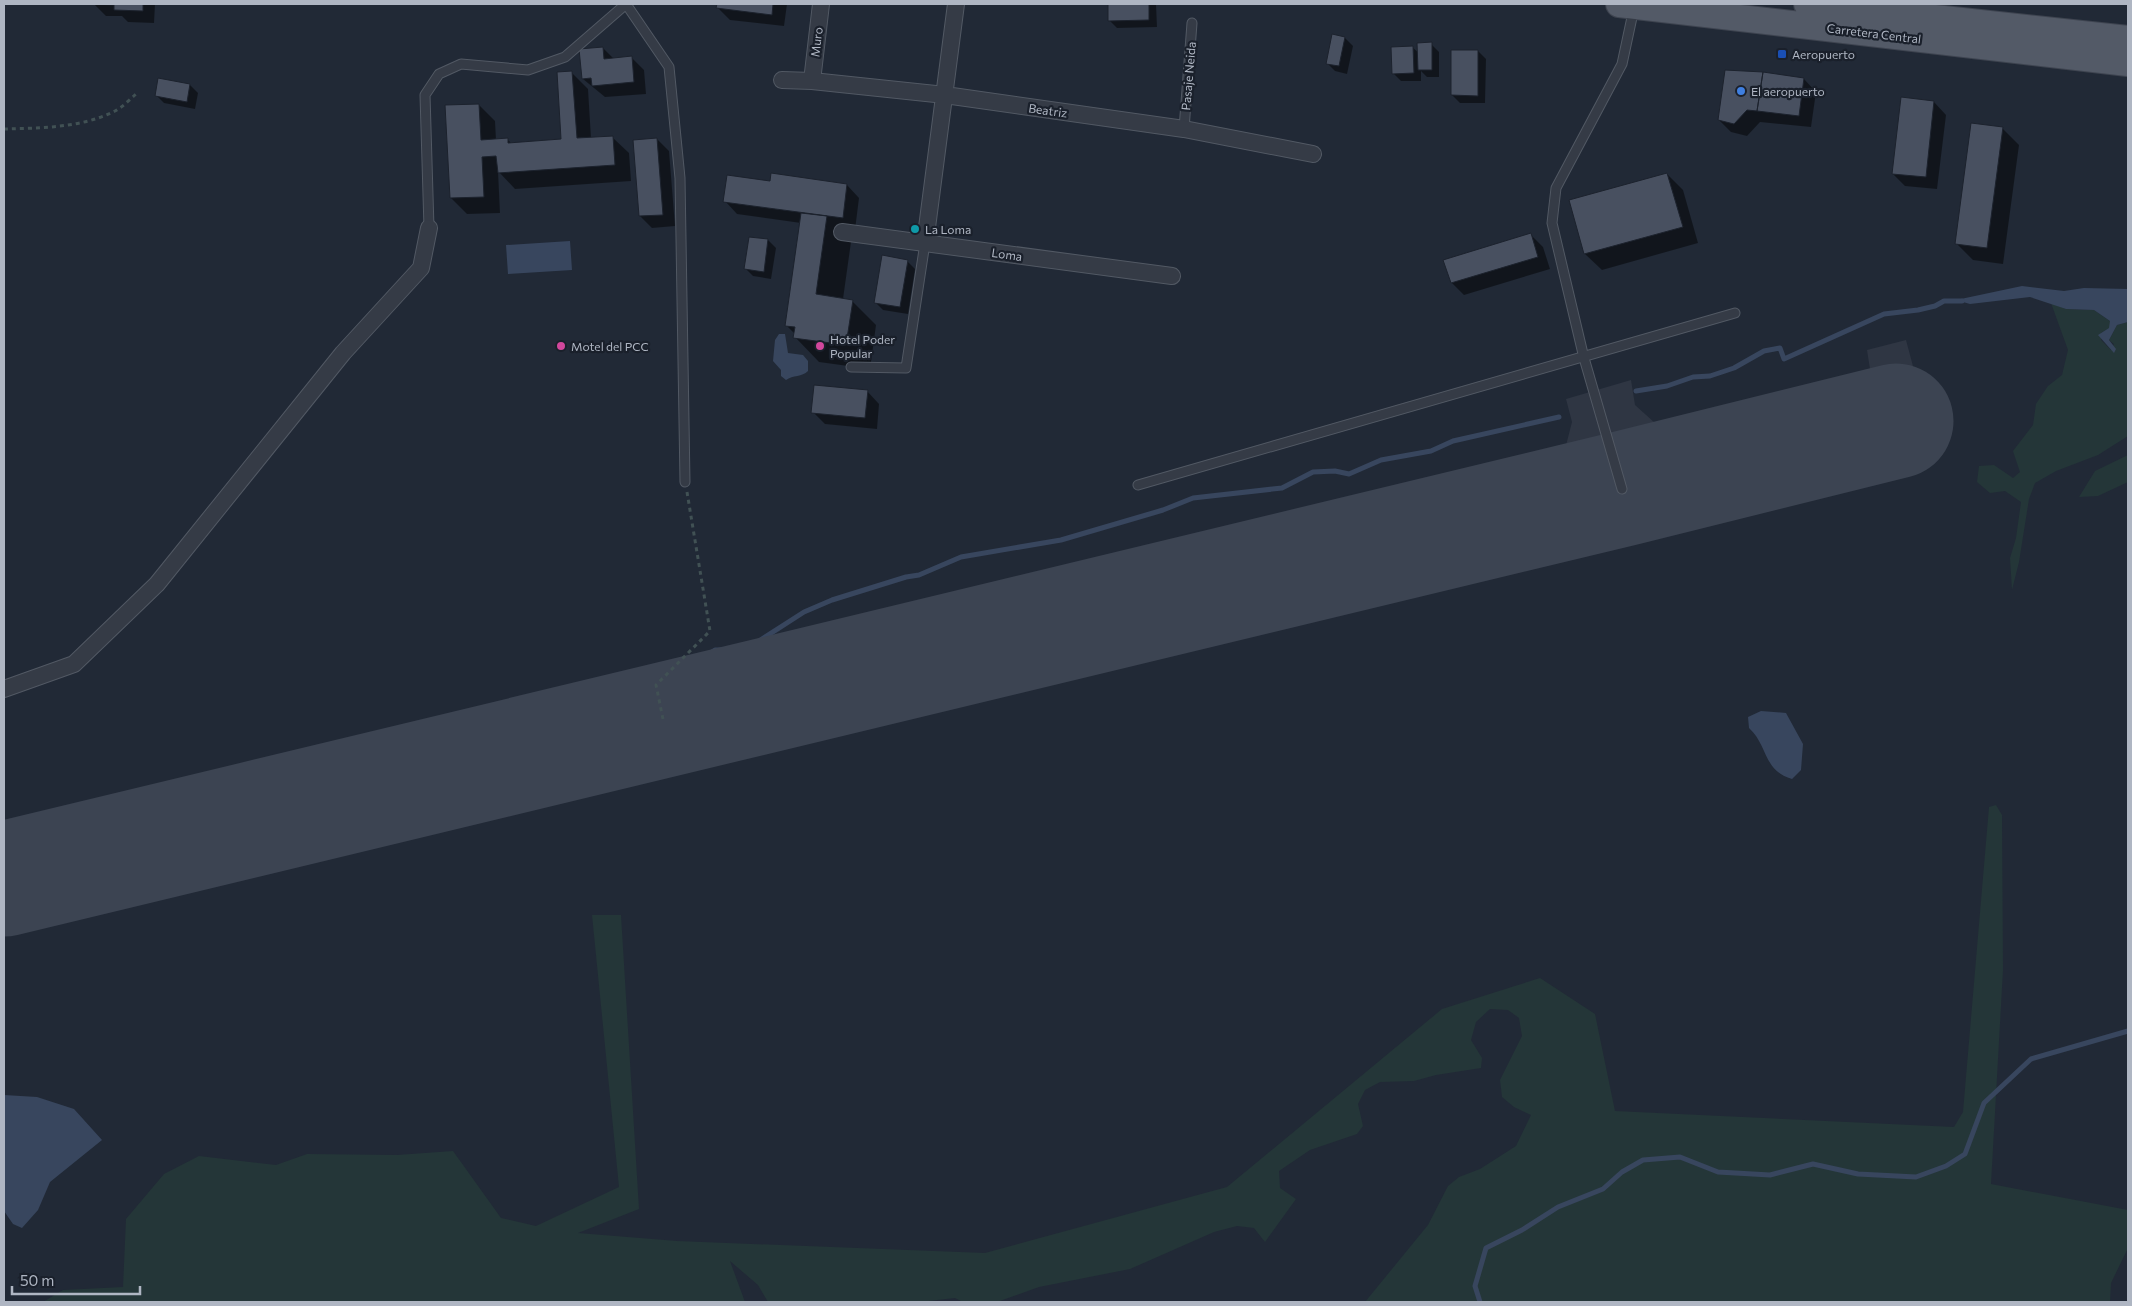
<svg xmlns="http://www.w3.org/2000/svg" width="2132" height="1306" viewBox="0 0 2132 1306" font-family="Commissioner,sans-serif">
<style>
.airport{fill:#2f3643}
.green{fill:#243638}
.water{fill:#38465e}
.shadow{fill:#0007}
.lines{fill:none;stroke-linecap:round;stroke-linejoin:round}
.stream{stroke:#38465e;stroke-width:5}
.runway{stroke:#3c4452;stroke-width:115}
.building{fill:#485060;stroke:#1c222d}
.service-casing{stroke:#525964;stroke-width:11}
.minor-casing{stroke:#525964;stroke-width:18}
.primary-casing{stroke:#3e4450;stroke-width:28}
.path{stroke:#415154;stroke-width:3;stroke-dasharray:4 4;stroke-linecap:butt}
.service{stroke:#353b46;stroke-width:9}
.minor{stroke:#353b46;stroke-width:16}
.primary{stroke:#535a67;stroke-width:26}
.transit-dot{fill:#1a4fb4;stroke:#1a202b;stroke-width:2}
.shop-dot{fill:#3f7fe0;stroke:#1a202b;stroke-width:2}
.culture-dot{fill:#0f9aa8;stroke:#1a202b;stroke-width:2}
.hotel-dot{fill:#d1479c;stroke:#1a202b;stroke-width:2}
.labels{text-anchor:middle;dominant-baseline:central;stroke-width:4.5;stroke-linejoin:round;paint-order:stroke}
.street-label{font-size:12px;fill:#afb6c3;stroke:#1a202b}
.poi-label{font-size:12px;fill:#afb6c3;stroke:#1a202b;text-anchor:start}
</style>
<rect width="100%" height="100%" fill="#212936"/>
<path class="airport" d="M1906 340 1933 441 1884 453 1882 446 4 918V846L1562 461 1572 422 1566 399 1631 380 1635 405 1665 432 1873 388 1867 350Z"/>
<path class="green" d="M2051 303 2066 309 2094 310 2110 321V328L2101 333V340L2111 350 2114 344 2109 340 2117 325 2128 322V436L2098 455 2056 471 2035 483 2029 499 2019 562 2012 590 2010 558 2016 538 2021 502 2005 491 1990 493 1977 482 1979 466 1994 465 2013 478 2020 472 2013 451 2033 425 2036 404 2048 386 2062 375 2068 350Z
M2128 455V482L2098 496 2079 497 2095 471Z
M1996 805 2002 815 2003 970 1991 1184 2128 1210V1248L2111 1283 2110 1302H1365L1428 1225 1448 1186 1459 1177 1480 1169 1516 1146 1531 1115 1514 1107 1502 1097 1500 1080 1522 1036 1519 1018 1508 1010 1490 1009 1476 1022 1471 1040 1482 1058 1481 1068 1436 1075 1414 1081 1380 1082 1365 1090 1358 1104 1363 1126 1357 1134 1310 1150 1279 1171 1280 1188 1296 1199 1265 1242 1254 1228 1237 1226 1214 1232 1130 1269 1039 1287 997 1302H963L955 1298 920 1302H768L758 1285 730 1261 745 1302H43L63 1290 123 1287 126 1219 164 1174 199 1156 276 1165 307 1154 397 1155 453 1151 501 1218 536 1226 619 1187 592 915H621L639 1209 578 1233 677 1241 985 1253 1227 1187 1442 1009 1540 978 1595 1014 1615 1111 1954 1127 1963 1112 1989 807Z"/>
<path class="water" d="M570 241 572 270 508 274 506 245Z
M2022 286 2064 291 2084 288 2128 289V322L2117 325 2109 340 2116 349 2114 353 2098 335 2109 328 2110 321 2094 310 2066 309 2030 297 1970 304 1956 300Z
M779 334H785L788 353 803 355 808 361V371C802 377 793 375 786 380L781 376V370L773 361 775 340Z
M1761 711 1786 713 1803 744 1801 770 1792 779C1763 771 1768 745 1749 728L1748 717Z
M4 1095 37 1097 74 1109 102 1140 50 1182 38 1210 22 1228 13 1224 4 1211Z"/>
<path class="shadow" d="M94 4H155L154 23 128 22 122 16H106Z
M718 4H787L784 26 730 20 718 8Z
M1109 4H1156L1157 27 1117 28 1109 20Z
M1345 38 1353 46 1347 74 1335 71 1327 63Z
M1431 44 1439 52V77H1427L1421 71V81H1401L1393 73 1412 47 1419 53Z
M603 48 614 59 632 58 644 70 646 94 605 97 583 79Z
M1478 51 1486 59 1485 103H1460L1452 95Z
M572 73 588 89 591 138 612 137 629 153 631 181 515 189 498 171 500 213 467 214 451 198 479 105 495 121 496 140 507 139 512 144 563 140Z
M1804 79 1816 92 1811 127 1760 122 1747 136 1731 132 1719 120Z
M159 80 190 85 198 93 195 109 164 103 156 95Z
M1934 102 1946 115 1937 189 1905 186 1893 174Z
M2002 128 2019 145 2003 264 1973 260 1956 243Z
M657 139 669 151 675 226 652 228 640 216Z
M1667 174 1683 190 1698 243 1602 270 1585 254 1570 201Z
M772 175 847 185 859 198 855 230 837 228 851 242 843 299 852 301 876 325 870 369 819 362 795 337V334L786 325 801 223 737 214 725 201 771 182Z
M1531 235 1543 247 1550 269 1464 295 1452 283Z
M768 240 776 248 771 279 753 276 745 268Z
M907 261 915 269 908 314 883 310 875 302Z
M867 391 879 404 877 429 825 424 813 412Z"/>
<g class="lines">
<path class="stream" d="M1636 391 1667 386 1693 377 1710 376 1734 368 1764 351 1780 348 1784 359 1884 314 1918 310 1935 306 1944 301H1962
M687 668 715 650H745L804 612 832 600 906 577 919 575 961 557 1061 540 1163 510 1193 498 1282 488 1313 472 1335 471 1349 474 1381 460 1431 451 1453 441 1559 417
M1480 1302 1475 1286 1486 1248 1522 1230 1558 1207 1603 1189 1622 1172 1643 1160 1680 1157 1718 1172 1770 1175 1813 1164 1858 1174 1916 1177 1946 1166 1965 1154 1984 1103 2031 1059 2128 1031"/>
<path class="runway" d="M4 879 1622 489 1896 421"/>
</g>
<path class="building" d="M93 4H143V11L114 10V5Z
M717 4H773L772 15 716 8Z
M1108 4H1149V20L1108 21Z
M1332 34 1345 37 1339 66 1326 64Z
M1432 42V70H1418L1417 43Z
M1413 46 1414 73 1392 74 1391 47Z
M603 47 604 59 632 56 634 82 592 86 591 78 582 79 579 49Z
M1451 50H1478V96L1451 95Z
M1725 70 1763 72 1757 111 1747 110 1734 124 1718 120Z
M572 71 577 138 613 136 615 165 498 173 496 156 482 157 484 197 450 198 445 105 479 104 481 140 508 138V143L561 139 557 72Z
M1763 72 1804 78 1799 116 1757 111Z
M158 78 190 84 187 102 155 96Z
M1901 97 1934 101 1926 177 1892 174Z
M1971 123 2003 127 1987 248 1955 244Z
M657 138 663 215 639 216 633 140Z
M771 173 847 184 843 218 723 202 727 175 770 181Z
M1667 173 1683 227 1584 254 1569 200Z
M801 213 827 216 816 294 853 300 846 345 793 338 795 327 785 326Z
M1531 233 1538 257 1451 283 1443 260Z
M749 237 768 239 764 272 744 269Z
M882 255 908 260 900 307 874 303Z
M814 385 868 390 865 418 811 413Z"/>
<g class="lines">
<g class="service-casing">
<path id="service" d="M626 4 669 67 680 178 685 482
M1184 129 1192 23
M429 228 425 95 439 74 461 64 528 70 565 57 626 4
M851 367 906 368 925 243
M1138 485 1735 313
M1622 489 1584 358 1552 223 1556 188 1622 64 1634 8"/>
</g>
<g class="minor-casing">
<path id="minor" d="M782 80 812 81 945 95 1184 129 1313 154
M812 81 821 4
M842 232 1172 276
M925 243 956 4
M4 689 74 664 157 584 343 353 421 268 429 228"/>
</g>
<g class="primary-casing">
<path id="primary" d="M1619 4 2128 63
M1807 4 2128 39"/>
</g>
<path class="path" d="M4 129C40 128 82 128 115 111 123 107 130 99 136 94
M663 719 656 685 710 631 687 492"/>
<use href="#service" class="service"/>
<use href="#minor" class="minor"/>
<use href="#primary" class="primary"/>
</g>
<rect class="transit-dot" x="1777" y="49" width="10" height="10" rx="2.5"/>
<circle class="shop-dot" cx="1741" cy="91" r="5"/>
<circle class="culture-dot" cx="915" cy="229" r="5"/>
<g class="hotel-dot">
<circle cx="561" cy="346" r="5"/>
<circle cx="820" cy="346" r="5"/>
</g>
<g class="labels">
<g class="street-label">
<text transform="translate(1874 33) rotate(7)">Carretera Central</text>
<text transform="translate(816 42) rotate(-83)">Muro</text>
<text transform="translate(1188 76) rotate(-85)">Pasaje Neida</text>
<text transform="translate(1048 110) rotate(8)">Beatriz</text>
<text transform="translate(1007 254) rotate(8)">Loma</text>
</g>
<g class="poi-label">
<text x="1792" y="54">Aeropuerto</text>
<text x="1751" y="91">El aeropuerto</text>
<text x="925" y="229">La Loma</text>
<text x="830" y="339">Hotel Poder<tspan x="830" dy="14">Popular</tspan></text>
<text x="571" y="346">Motel del PCC</text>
</g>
</g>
<rect width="2132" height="1306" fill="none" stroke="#afb6c3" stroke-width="10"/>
<path d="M12 1286v8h128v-8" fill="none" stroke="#afb6c3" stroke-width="2.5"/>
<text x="20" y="1286" font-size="15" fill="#afb6c3" stroke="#1a202b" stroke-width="4" paint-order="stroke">50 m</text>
</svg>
